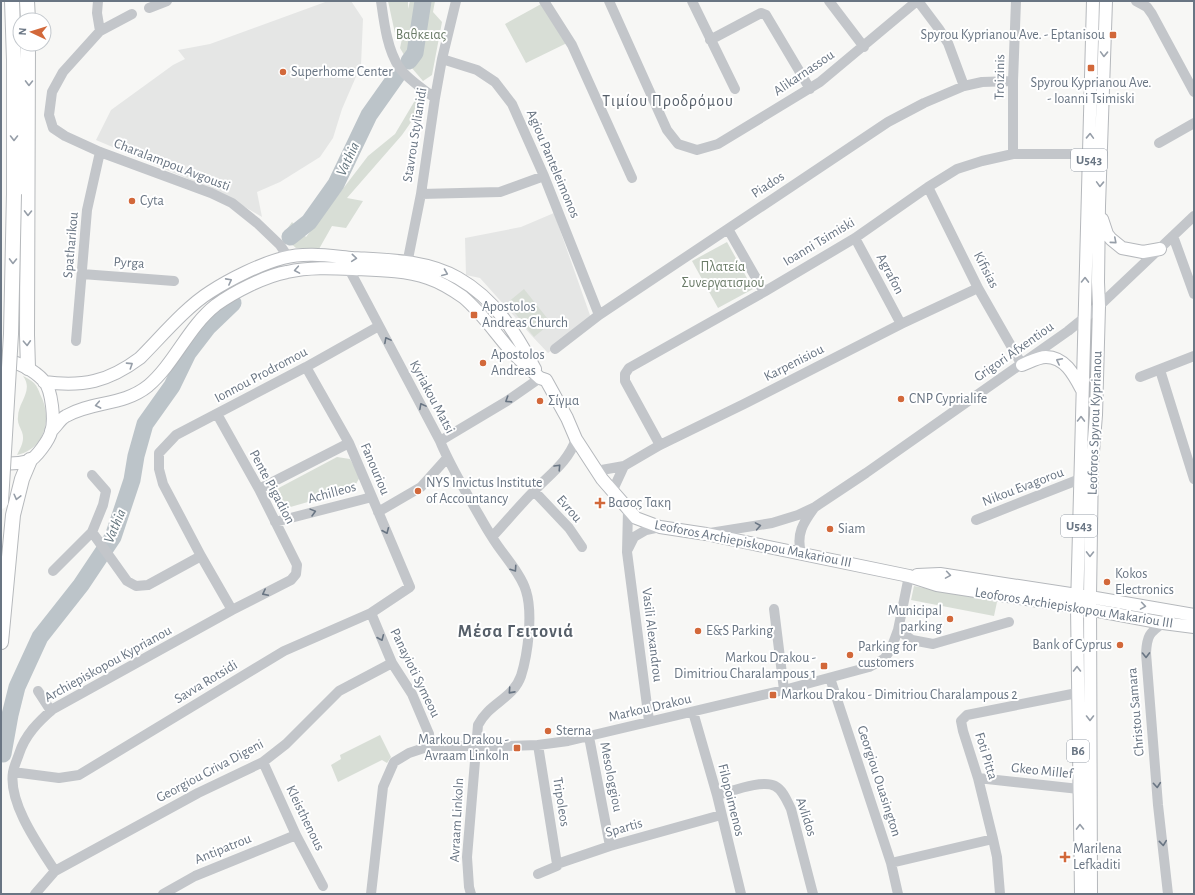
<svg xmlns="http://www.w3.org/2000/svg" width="1195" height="895" viewBox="0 0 1195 895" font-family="'Alegreya Sans',sans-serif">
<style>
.built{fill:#e5e6e5}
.green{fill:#d8ded6}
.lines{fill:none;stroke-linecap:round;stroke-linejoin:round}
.river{stroke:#bcc4c9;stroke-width:17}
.major-casing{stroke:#b5b8bc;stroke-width:14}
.highway-casing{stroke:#b6b9bc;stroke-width:16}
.minor{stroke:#c3c6ca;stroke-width:10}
.major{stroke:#fff;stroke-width:12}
.highway{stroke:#fff;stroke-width:14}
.highway-bridge-casing{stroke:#b6b9bc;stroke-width:16;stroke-linecap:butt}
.highway-bridge{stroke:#fff;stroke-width:14}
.oneway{stroke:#969ea8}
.oneway2{stroke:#697583}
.poi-dot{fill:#d2683a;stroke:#fff;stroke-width:1.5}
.labels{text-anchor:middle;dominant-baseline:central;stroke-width:4;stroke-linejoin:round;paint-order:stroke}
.shield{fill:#fff;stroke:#969ea8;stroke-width:1}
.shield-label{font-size:13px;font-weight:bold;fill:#697583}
.park-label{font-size:14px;fill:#6a7b67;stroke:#fff}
.poi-label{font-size:14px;fill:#697583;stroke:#fff;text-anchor:start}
.street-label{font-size:14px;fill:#697583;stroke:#fff}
.water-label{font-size:15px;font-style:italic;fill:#65767f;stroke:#fff}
.quarter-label{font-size:16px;letter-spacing:1px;fill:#565f69;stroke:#fff}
.district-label{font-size:18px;font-weight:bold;letter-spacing:1px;fill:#565f69;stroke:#fff}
</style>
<rect width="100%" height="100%" fill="#f7f7f5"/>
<path class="built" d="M328 1H351L363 19 361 65 342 109 333 138 320 157 280 182 257 192 262 217 221 193 96 140 111 110 173 65 185 59 178 50 210 44Z
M554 213 591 318 548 353 531 335 480 278 466 275 465 238 521 227Z"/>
<path class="green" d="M388 1H408V9L410 1H435L433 12 442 22 432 75 423 81 411 67 400 48 403 34 396 38Z
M543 3 567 43 526 63 505 24Z
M417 97 423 105 402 135 347 198 363 201 346 228 332 226 319 249 296 248 282 236 292 222 306 237 368 156 395 134Z
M727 242 753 289 718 308 692 261Z
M524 289 551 323 534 337 507 303Z
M23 376C27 378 31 380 34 383 37 386 39 391 40 394 53 418 45 449 17 455 21 447 25 440 22 432 20 427 17 423 18 417 18 402 34 391 23 376Z
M337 457 350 459 360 477 353 489 280 510 273 491Z
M914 586 997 602 994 616 911 600Z
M380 735 391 757 387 763 382 760 338 782 331 765 341 759 340 755Z"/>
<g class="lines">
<path class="river" d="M409 61 415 53 423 1
M290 237 309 222 336 184 369 115 398 74
M3 754 10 715 17 687 40 637 81 585 113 537 132 480 136 456 145 424 172 386 188 353 208 327 233 303"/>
<g class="major-casing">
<path id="major" d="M1102 219 1107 234 1111 239 1122 248 1143 252 1160 249
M1 359C17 362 33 369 44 381 52 390 55 421 51 432 49 440 36 458 29 461 21 463 9 464 1 463
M1022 365C1030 362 1038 357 1046 357 1065 357 1074 375 1082 390
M44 382C83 387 108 382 140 358 160 338 186 307 210 292 230 279 260 264 283 258 306 252 330 256 353 258 388 260 427 260 458 278 495 299 516 333 535 369
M51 431C56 427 60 419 66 416 92 401 123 406 148 386 175 363 188 327 216 305 234 292 265 276 287 272 309 267 331 268 353 269 378 270 404 270 428 278 440 282 453 290 463 297 482 313 495 333 511 351 520 361 530 369 540 378L546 380 567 418 576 439 602 479 636 518 660 527 706 534 909 576 937 585 1077 607 1163 623 1194 627
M917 575 940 574 1090 597 1194 615
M1081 894 1077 607 1093 1
M1091 894 1090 597 1092 464 1096 415 1099 306 1098 282 1099 206 1106 1"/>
</g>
<g class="highway-casing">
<path id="highway" d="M12 1 14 60V194
M27 1 28 20
M28 368 27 335 28 44
M1 642 13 515 22 479 30 460"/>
</g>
<path class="minor" d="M98 1 97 13 100 31
M381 1C384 22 387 49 399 67 406 78 424 90 435 98
M544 1 572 45 632 178
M609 1 667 130 678 144 697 150 718 144 820 82 917 1
M692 1 735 89
M829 1 864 47
M918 1 939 29 948 43 964 86
M1136 1 1147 7 1152 14 1194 92
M149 8 167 1
M132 14 100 31 63 72 52 92 49 115 53 128 65 136 100 152 211 193 232 203 257 223 280 245 288 257
M710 40 761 13 766 15 810 89
M442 59 477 70 495 82 512 104 544 176 599 315
M1159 143 1194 123
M1013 154V81L1016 1
M928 187 978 288 1022 365
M421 194 500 192 544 176
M728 229 764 292
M1173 236 1194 294
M855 238 901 324
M349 269 440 441C448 461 459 479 469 498 477 511 484 525 492 537 502 554 521 573 526 591 533 613 528 654 521 676 513 699 489 703 478 725L467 857 469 887 471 894
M406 269 421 194 435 98 442 59 456 1
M82 274 174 281
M76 341 87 210 100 152
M555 349 599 315 888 122 924 103 964 86 982 82 1013 81
M1160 370 1194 479
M1140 377 1194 356
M440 441 507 401 540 378
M660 445 625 381V374L629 368 764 292 855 238 928 187 957 169 982 161 1013 154H1089
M596 471 624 466 660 445 744 404 901 324 978 288
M259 489 349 443
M534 491 569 528 582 547
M612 492 624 466
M628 510 627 552 649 721
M378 512 421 487 447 458
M976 520 1080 479
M275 522 372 497
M92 532 127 581 136 586 148 585 201 556
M710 533 772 523 798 515 815 507 866 473 1068 331 1099 306 1194 216
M492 537C506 522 519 506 534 491 550 474 568 462 576 439
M628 549 634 537 646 530 660 527
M801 553C796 534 803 523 814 508
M53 571 92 532 103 505 106 491 92 475
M774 609 784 690
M232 610 201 556 163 484 159 469V453L176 435 306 367 379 326
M371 613 392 663 412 694 429 734 430 746
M1163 623C1149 633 1147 636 1146 653L1158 805 1168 894
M898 630 912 640 933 644 1009 622
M830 678 891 863 898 894
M38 691 51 711
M693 712 717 795 741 894
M589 737 610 846
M538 745 557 864
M263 762 296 835 323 886
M13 772 59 778 79 775 284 651 371 613 410 587 372 497 349 443 306 367
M978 778 1079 789
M717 795C730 792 762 779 775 786 783 790 787 801 791 809L813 894
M891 863 993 839
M55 871C39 846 8 803 13 772 14 766 17 760 19 754 25 735 38 722 53 709L232 610 291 580 296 574 297 565 259 489 217 414
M538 874 557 866V864L610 846 721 815
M35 894 55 871 198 793 263 762 286 744 339 691 392 663
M163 894 195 876 296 835
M371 894 383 787 394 762 409 753 430 746H504L538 745 568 741 784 690 869 667 884 659 891 649 898 630 909 576
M1000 894 997 857 993 839 978 778 963 731 961 721 967 715 1077 693"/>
<use href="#major" class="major"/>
<use href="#highway" class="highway"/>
<g class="highway-bridge-casing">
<path id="highway-bridge" d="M1 502 11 334 14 194"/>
</g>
<use href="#highway-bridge" class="highway-bridge"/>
</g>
<defs><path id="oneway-chevron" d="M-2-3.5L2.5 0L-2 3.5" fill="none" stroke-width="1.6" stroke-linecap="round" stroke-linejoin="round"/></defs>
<g class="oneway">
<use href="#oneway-chevron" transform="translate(1104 54) rotate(92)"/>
<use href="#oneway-chevron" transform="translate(29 83) rotate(91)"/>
<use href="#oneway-chevron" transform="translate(1090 136) rotate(-88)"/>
<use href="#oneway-chevron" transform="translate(14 138) rotate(90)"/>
<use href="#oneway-chevron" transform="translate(1100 184) rotate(92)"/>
<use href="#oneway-chevron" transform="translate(28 213) rotate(91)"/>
<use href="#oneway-chevron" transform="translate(1114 241) rotate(41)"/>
<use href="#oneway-chevron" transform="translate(354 258) rotate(5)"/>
<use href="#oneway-chevron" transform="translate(13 261) rotate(91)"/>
<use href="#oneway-chevron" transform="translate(297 270) rotate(170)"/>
<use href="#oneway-chevron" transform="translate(445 273) rotate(22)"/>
<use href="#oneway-chevron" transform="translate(1085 280) rotate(-89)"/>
<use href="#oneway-chevron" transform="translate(229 281) rotate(-28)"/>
<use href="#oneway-chevron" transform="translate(27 343) rotate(87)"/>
<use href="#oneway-chevron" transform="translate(1059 361) rotate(-153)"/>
<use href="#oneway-chevron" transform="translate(130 365) rotate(-33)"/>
<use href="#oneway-chevron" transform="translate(98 405) rotate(169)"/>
<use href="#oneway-chevron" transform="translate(1081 419) rotate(-89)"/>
<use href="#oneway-chevron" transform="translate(17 497) rotate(104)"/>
<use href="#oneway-chevron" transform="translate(1090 554) rotate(91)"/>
<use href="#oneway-chevron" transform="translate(948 575) rotate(9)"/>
<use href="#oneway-chevron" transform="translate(1143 606) rotate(9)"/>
<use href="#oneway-chevron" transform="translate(1077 669) rotate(-90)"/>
<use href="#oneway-chevron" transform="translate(1090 718) rotate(90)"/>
<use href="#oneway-chevron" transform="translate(1080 827) rotate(-91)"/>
</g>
<g class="oneway2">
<use href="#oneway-chevron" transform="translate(387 340) rotate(-118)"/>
<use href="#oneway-chevron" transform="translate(508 400) rotate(147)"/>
<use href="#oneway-chevron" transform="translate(422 406) rotate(-118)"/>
<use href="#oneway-chevron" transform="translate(558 467) rotate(-47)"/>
<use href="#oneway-chevron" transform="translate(313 512) rotate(-15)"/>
<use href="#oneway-chevron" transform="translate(758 526) rotate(-10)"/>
<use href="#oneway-chevron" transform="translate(386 531) rotate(67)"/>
<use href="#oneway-chevron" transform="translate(514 569) rotate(56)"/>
<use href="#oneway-chevron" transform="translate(265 593) rotate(153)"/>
<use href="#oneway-chevron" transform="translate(381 638) rotate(67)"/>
<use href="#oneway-chevron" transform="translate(1146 655) rotate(89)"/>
<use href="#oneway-chevron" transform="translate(511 691) rotate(132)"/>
<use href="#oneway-chevron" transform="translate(1157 785) rotate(85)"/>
<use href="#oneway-chevron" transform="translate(1163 843) rotate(84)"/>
</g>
<g class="poi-dot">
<rect x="1109" y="31" width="8" height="8" rx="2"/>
<rect x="1087" y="64" width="8" height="8" rx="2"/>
<circle cx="283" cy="72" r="4"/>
<circle cx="132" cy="201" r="4"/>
<rect x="470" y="311" width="8" height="8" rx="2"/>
<circle cx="483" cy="363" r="4"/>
<circle cx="901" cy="399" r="4"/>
<circle cx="540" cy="401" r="4"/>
<circle cx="418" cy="491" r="4"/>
<path d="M598 497h4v4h4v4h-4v4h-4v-4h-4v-4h4z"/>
<circle cx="830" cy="529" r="4"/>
<circle cx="1107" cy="582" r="4"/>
<circle cx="950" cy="619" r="4"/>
<circle cx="698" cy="631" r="4"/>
<circle cx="1120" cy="645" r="4"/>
<circle cx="850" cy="655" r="4"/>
<rect x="820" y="662" width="8" height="8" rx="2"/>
<rect x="769" y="691" width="8" height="8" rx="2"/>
<circle cx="548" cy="731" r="4"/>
<rect x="513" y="744" width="8" height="8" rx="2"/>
<path d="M1063 851h4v4h4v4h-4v4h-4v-4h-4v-4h4z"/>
</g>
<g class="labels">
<g class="shield">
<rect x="1071" y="149" width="36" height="22" rx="3"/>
<rect x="1061" y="515" width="36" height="22" rx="3"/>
<rect x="1067" y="740" width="22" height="22" rx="3"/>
</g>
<g class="shield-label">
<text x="1089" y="160">U543</text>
<text x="1079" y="526">U543</text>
<text x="1078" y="751">B6</text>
</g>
<g class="park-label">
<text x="421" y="35">Βαθκειας</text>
<text x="723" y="267">Πλατεία<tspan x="723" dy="16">Συνεργατισμού</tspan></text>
</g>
<g class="poi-label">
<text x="1105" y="35" text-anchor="end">Spyrou Kyprianou Ave. - Eptanisou</text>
<text x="291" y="72">Superhome Center</text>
<text x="1091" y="83" text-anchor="middle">Spyrou Kyprianou Ave.<tspan x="1091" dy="16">- Ioanni Tsimiski</tspan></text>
<text x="140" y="201">Cyta</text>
<text x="482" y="307">Apostolos<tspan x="482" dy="16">Andreas Church</tspan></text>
<text x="491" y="355">Apostolos<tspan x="491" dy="16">Andreas</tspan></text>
<text x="909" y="399">CNP Cyprialife</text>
<text x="548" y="401">Σίγμα</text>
<text x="426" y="483">NYS Invictus Institute<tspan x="426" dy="16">of Accountancy</tspan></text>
<text x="608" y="503">Βασος Τακη</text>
<text x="838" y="529">Siam</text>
<text x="1115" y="574">Kokos<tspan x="1115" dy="16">Electronics</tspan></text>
<text x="942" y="611" text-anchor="end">Municipal<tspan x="942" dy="16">parking</tspan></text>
<text x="706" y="631">E&amp;S Parking</text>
<text x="1112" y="645" text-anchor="end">Bank of Cyprus</text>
<text x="858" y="647">Parking for<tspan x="858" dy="16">customers</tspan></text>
<text x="816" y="658" text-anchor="end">Markou Drakou -<tspan x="816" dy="16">Dimitriou Charalampous 1</tspan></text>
<text x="781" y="695">Markou Drakou - Dimitriou Charalampous 2</text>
<text x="556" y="731">Sterna</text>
<text x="509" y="740" text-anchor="end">Markou Drakou -<tspan x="509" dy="16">Avraam Linkoln</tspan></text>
<text x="1073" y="849">Marilena<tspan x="1073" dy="16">Lefkaditi</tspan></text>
</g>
<g class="street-label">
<text transform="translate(804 73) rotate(-34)">Alikarnassou</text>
<text transform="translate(1000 77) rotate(-89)">Troizinis</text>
<text transform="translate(415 135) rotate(-81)">Stavrou Stylianidi</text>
<text transform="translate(553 164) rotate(67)">Agiou Panteleimonos</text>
<text transform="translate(172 165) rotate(21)">Charalampou Avgousti</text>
<text transform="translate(768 185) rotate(-33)">Piados</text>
<text transform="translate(819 242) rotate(-31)">Ioanni Tsimiski</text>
<text transform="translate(71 245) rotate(-85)">Spatharikou</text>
<text transform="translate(129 263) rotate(4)">Pyrga</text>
<text transform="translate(986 270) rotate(63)">Kifisias</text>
<text transform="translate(890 274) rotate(62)">Agrafon</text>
<text transform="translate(1014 352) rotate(-35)">Grigori Afxentiou</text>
<text transform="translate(794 363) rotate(-27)">Karpenisiou</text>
<text transform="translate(261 375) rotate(-28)">Ionnou Prodromou</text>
<text transform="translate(432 397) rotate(62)">Kyriakou Matsi</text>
<text transform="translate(1095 423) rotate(-88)">Leoforos Spyrou Kyprianou</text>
<text transform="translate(375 469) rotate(67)">Fanouriou</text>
<text transform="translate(272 487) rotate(62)">Pente Pigadion</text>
<text transform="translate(1023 487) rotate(-21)">Nikou Evagorou</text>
<text transform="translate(332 493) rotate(-15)">Achilleos</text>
<text transform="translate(569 509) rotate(49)">Evrou</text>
<text transform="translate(753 544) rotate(11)">Leoforos Archiepiskopou Makariou III</text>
<text transform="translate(1074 608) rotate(9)">Leoforos Archiepiskopou Makariou III</text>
<text transform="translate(652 635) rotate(83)">Vasili Alexandrou</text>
<text transform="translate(108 664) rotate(-29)">Archiepiskopou Kyprianou</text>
<text transform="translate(415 673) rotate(64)">Panayioti Symeou</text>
<text transform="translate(206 682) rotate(-31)">Savva Rotsidi</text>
<text transform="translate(650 708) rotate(-13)">Markou Drakou</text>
<text transform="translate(1136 712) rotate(-95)">Christou Samara</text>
<text transform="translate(986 756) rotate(73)">Foti Pitta</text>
<text transform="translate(210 771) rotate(-28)">Georgiou Griva Digeni</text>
<text transform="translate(1042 771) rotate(6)">Gkeo Millef</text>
<text transform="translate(611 777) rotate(79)">Mesologgiou</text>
<text transform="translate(879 781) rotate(72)">Georgiou Ouasington</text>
<text transform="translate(731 800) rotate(76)">Filopoimenos</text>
<text transform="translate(561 802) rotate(81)">Tripoleos</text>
<text transform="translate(806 817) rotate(72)">Avlidos</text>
<text transform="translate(305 818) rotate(64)">Kleisthenous</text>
<text transform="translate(457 820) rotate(-87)">Avraam Linkoln</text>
<text transform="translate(624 828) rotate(-16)">Spartis</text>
<text transform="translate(223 849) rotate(-22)">Antipatrou</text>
</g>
<g class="water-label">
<text transform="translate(348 159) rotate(-65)">Vathia</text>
<text transform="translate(115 526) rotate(-67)">Vathia</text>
</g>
<g class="quarter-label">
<text x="668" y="101">Τιμίου Προδρόμου</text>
</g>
<g class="district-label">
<text x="516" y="632">Μέσα Γειτονιά</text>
</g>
</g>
<rect width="1195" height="895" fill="none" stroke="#697583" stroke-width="4"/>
<g transform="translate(32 32) rotate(274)"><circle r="19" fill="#ffffff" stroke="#c3c8cd"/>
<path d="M0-3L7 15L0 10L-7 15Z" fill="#d2683a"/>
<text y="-6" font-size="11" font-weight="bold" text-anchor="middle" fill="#697583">N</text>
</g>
</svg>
